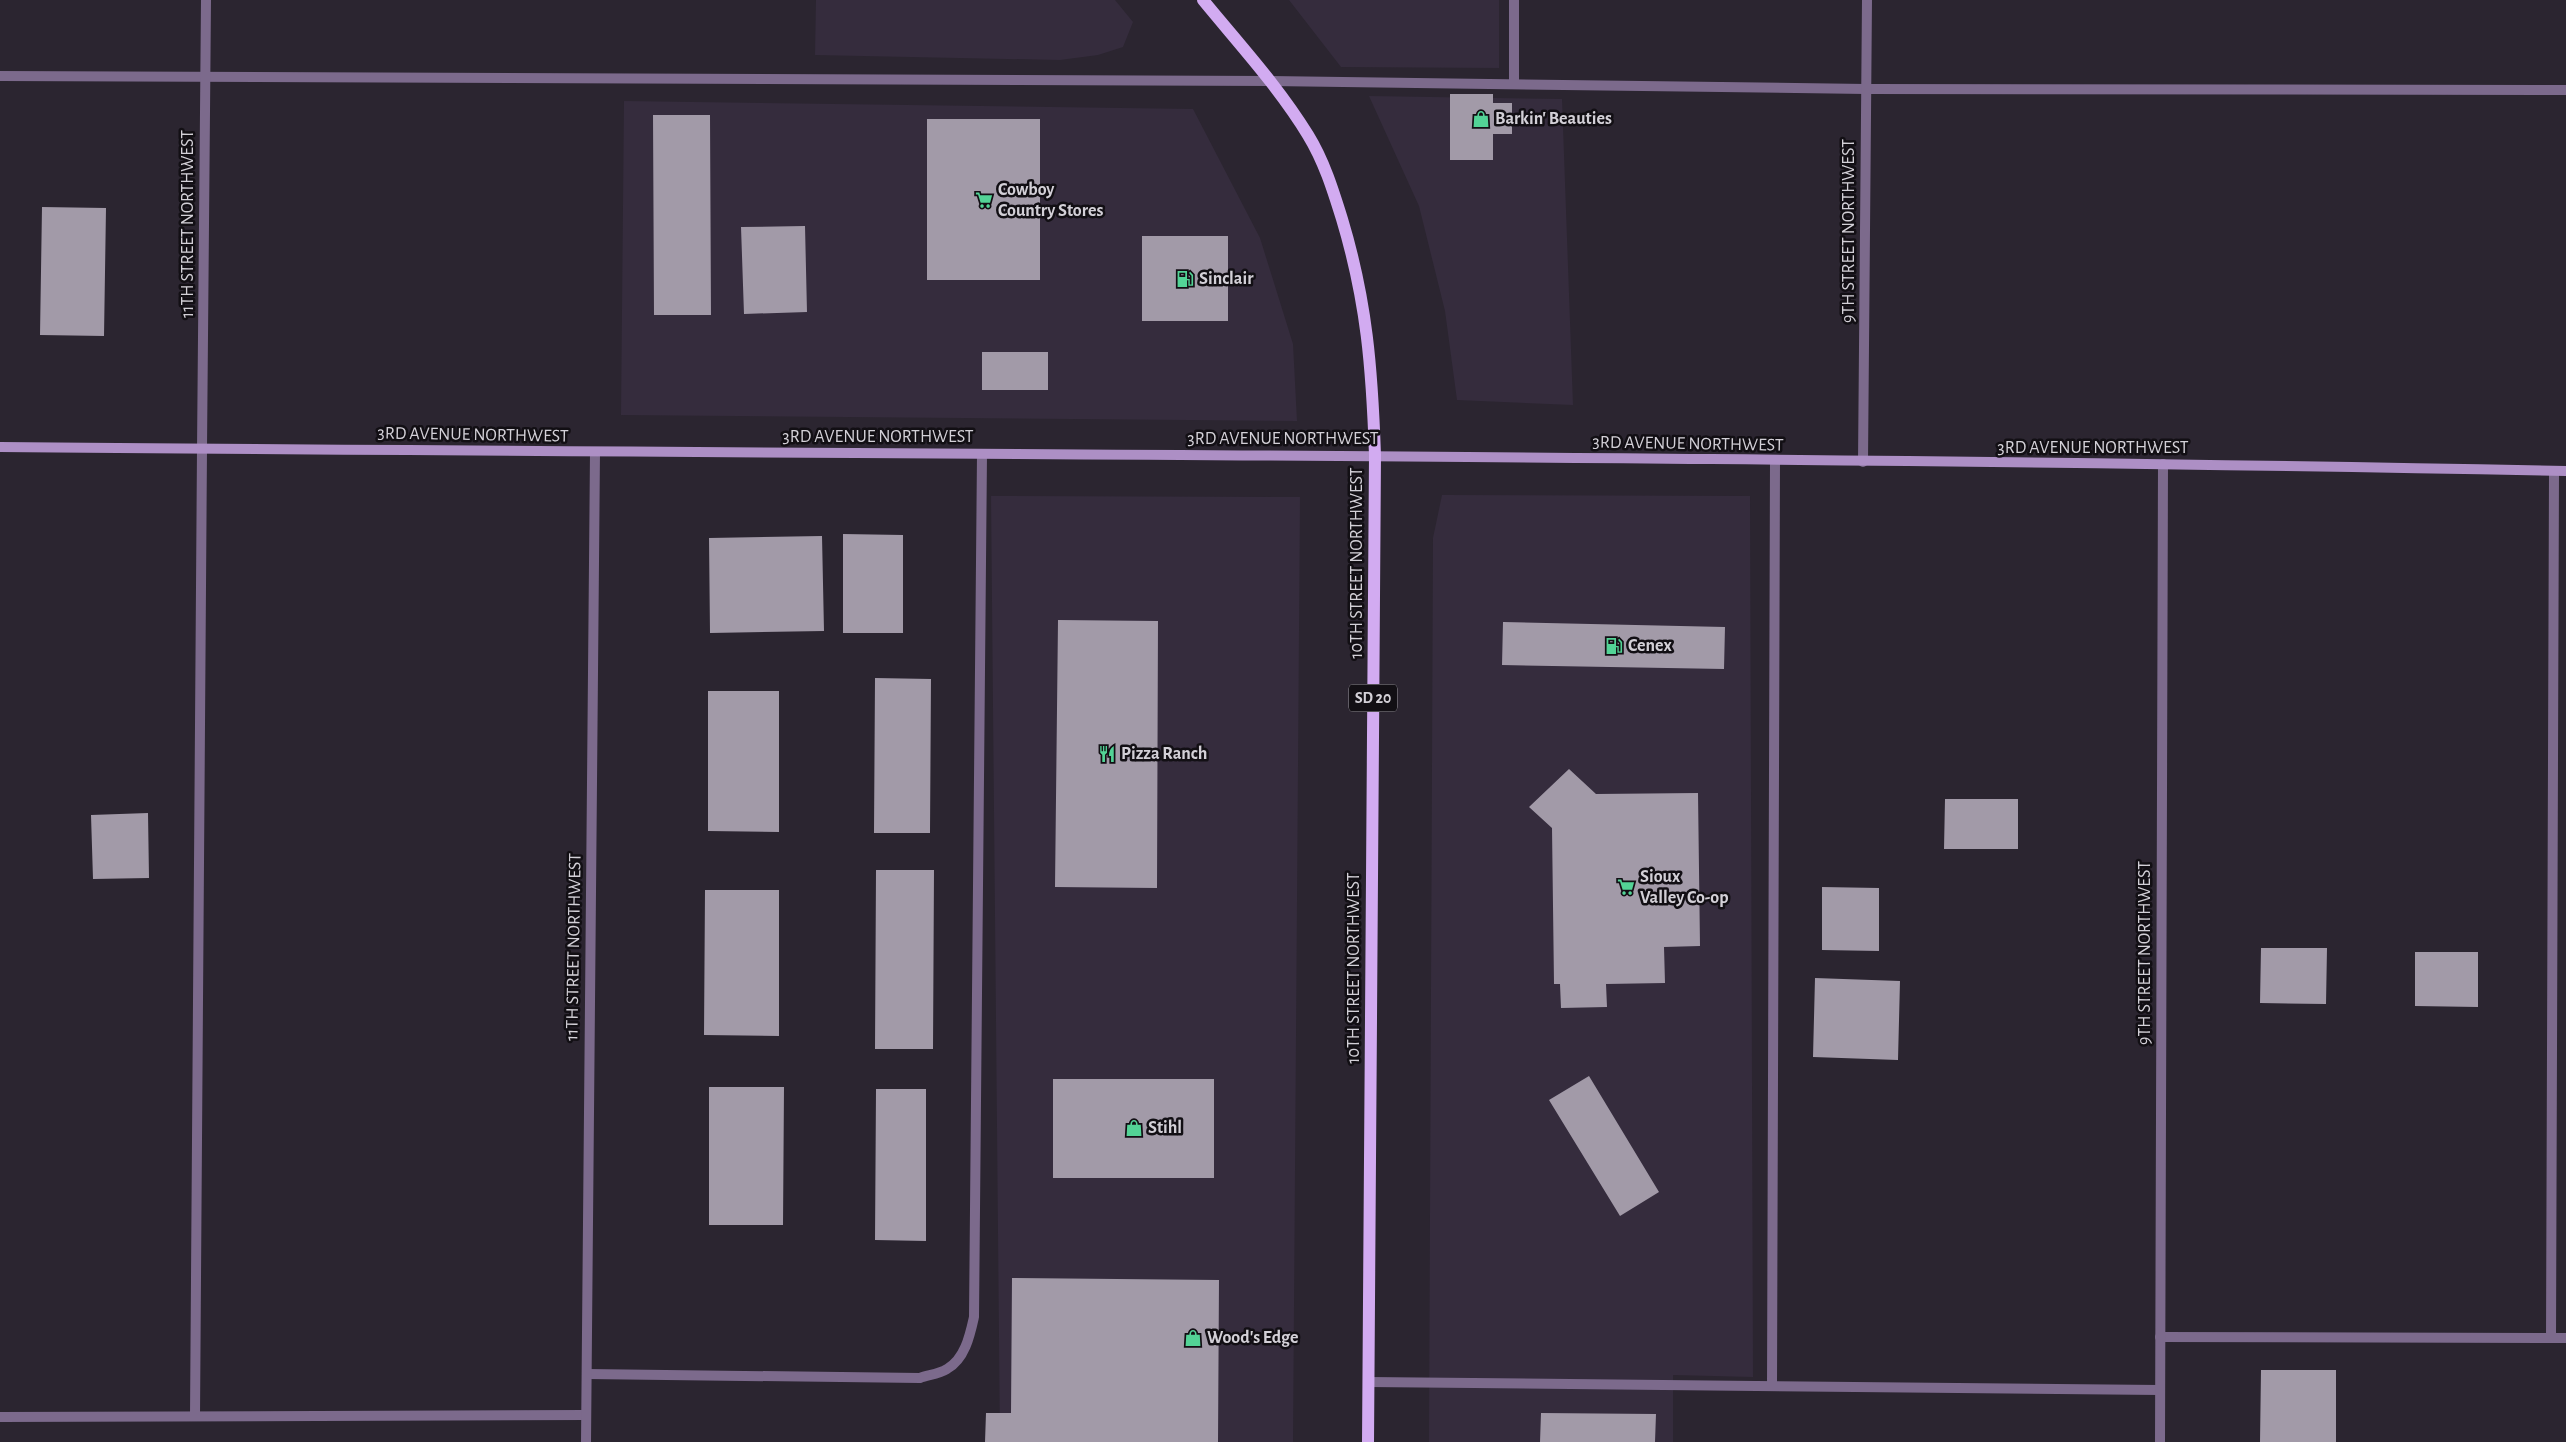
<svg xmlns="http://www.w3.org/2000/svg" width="2566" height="1442" viewBox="0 0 2566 1442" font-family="'Alegreya Sans',sans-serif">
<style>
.built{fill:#352c3d}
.building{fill:#a29aa8}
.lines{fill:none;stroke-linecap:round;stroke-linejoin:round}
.lane{stroke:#7c6a8c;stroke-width:10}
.street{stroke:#7c6a8c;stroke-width:10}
.secondary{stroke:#ad8fc5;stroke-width:10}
.primary{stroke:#d2abf1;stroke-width:12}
.labels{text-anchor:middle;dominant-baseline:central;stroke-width:5;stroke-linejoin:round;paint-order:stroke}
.shield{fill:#120f14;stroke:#99969c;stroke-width:1}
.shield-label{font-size:16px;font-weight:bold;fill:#d3d0d7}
.poi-label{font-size:18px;font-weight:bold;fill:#d3d0d7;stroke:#120f14;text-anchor:start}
.street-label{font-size:18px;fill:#d3d0d7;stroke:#120f14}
</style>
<rect width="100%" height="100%" fill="#2b2530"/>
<path class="built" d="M816 0H1115L1133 22 1123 47 1098 55 1060 60 815 55Z
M1289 0H1499V68L1341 67Z
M1369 96 1562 99 1573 405 1457 400 1445 311 1419 206Z
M624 101 1193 109 1260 238 1293 344 1297 421 621 415Z
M1442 495 1750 496 1753 1377 1673 1375V1442H1429L1433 538Z
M991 496 1300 497 1293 1442H1000Z"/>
<path class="building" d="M1450 94H1493V103H1512V134H1493V160H1450Z
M653 115H710L711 315H654Z
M927 119H1040V280H927Z
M42 207 106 208 104 336 40 335Z
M805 226 807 312 744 314 741 227Z
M1142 236H1228V321H1142Z
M982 352H1048V390H982Z
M843 534 903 535V633H843Z
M822 536 824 631 710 633 709 538Z
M1058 620 1158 621 1157 888 1055 887Z
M1503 622 1725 627 1724 669 1502 665Z
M875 678 931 679 930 833H874Z
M708 691H779V832L708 831Z
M1569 769 1596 794 1698 793 1700 946 1664 947 1665 983 1606 984 1607 1007 1561 1008 1560 984H1554L1552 828 1529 807Z
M1945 799H2018V849H1944Z
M148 813 149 878 93 879 91 815Z
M876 870H934L933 1049H875Z
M1822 887 1879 888V951L1822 950Z
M705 890H779V1036L704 1035Z
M2261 948H2327L2326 1004 2260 1003Z
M2415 952H2478V1007L2415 1006Z
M1815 978 1900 981 1898 1060 1813 1057Z
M1589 1076 1659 1192 1620 1216 1549 1100Z
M1053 1079H1214V1178H1053Z
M709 1087H784L783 1225H709Z
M876 1089H926V1241L875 1240Z
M1012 1278 1219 1280 1218 1442H985L986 1413H1011Z
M2261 1370H2336V1442H2260Z
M1541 1413 1656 1414 1655 1442H1540Z"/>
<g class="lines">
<path class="lane" d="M1514 0V84
M0 76 1270 81 1866 89 2566 90
M2160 1337 2566 1338
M2551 1338 2554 471
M587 1374 920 1378C928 1375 939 1374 947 1369 965 1359 970 1335 974 1317L982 454
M1368 1382 2160 1390
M1772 1386 1775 461
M195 1416 202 449
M0 1417 586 1415"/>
<path class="street" d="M202 449 206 0
M1863 462 1867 0
M586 1442 595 452
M2160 1442 2163 464"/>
<path class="secondary" d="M0 447C855 455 1711 454 2566 471"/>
<path class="primary" d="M1203 0C1239 44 1278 86 1308 135 1324 161 1333 190 1342 219 1367 302 1372 369 1375 455L1368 1442"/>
</g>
<defs>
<g id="shop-bare" transform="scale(1.35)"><path d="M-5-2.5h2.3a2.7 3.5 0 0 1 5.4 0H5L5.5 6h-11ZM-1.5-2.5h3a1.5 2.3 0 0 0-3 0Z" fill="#53d396" stroke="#120f14" stroke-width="2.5" paint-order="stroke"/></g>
<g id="supermarket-bare" transform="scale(1.35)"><path d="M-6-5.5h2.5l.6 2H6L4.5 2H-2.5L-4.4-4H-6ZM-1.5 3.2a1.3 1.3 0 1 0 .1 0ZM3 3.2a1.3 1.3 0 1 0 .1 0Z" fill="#53d396" stroke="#120f14" stroke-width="2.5" paint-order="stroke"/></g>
<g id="fuel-bare" transform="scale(1.35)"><path d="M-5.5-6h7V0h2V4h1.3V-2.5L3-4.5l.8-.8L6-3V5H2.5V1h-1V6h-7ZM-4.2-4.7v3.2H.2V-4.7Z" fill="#53d396" stroke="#120f14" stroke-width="2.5" paint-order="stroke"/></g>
<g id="restaurant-bare" transform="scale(1.35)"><path d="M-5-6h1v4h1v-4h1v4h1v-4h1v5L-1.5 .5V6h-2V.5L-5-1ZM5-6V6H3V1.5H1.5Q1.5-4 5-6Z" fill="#53d396" stroke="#120f14" stroke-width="2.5" paint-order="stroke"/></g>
</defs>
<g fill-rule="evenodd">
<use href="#shop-bare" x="1481" y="119"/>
<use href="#supermarket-bare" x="984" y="200"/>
<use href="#fuel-bare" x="1185" y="279"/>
<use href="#fuel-bare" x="1614" y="646"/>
<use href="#restaurant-bare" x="1107" y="754"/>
<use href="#supermarket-bare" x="1626" y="887"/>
<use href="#shop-bare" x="1134" y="1128"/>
<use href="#shop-bare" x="1193" y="1338"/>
</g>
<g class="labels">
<rect class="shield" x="1349" y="684.5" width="48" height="27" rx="4"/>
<g class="shield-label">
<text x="1373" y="698">SD 20</text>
</g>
<g class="poi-label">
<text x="1495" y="119">Barkin' Beauties</text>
<text x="998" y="190">Cowboy<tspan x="998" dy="21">Country Stores</tspan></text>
<text x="1199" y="279">Sinclair</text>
<text x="1628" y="646">Cenex</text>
<text x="1121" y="754">Pizza Ranch</text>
<text x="1640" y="877">Sioux<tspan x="1640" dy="21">Valley Co-op</tspan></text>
<text x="1148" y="1128">Stihl</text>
<text x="1207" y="1338">Wood's Edge</text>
</g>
<g class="street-label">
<text transform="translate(188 224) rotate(-90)">11TH STREET NORTHWEST</text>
<text transform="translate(1849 231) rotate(-90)">9TH STREET NORTHWEST</text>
<text transform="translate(473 435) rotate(1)">3RD AVENUE NORTHWEST</text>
<text x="878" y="437">3RD AVENUE NORTHWEST</text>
<text x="1283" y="439">3RD AVENUE NORTHWEST</text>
<text transform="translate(1688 444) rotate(1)">3RD AVENUE NORTHWEST</text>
<text x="2093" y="448">3RD AVENUE NORTHWEST</text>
<text transform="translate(1357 563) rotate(-90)">10TH STREET NORTHWEST</text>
<text transform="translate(574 947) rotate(-89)">11TH STREET NORTHWEST</text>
<text transform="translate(2145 953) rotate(-90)">9TH STREET NORTHWEST</text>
<text transform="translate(1354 968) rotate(-90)">10TH STREET NORTHWEST</text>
</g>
</g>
</svg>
